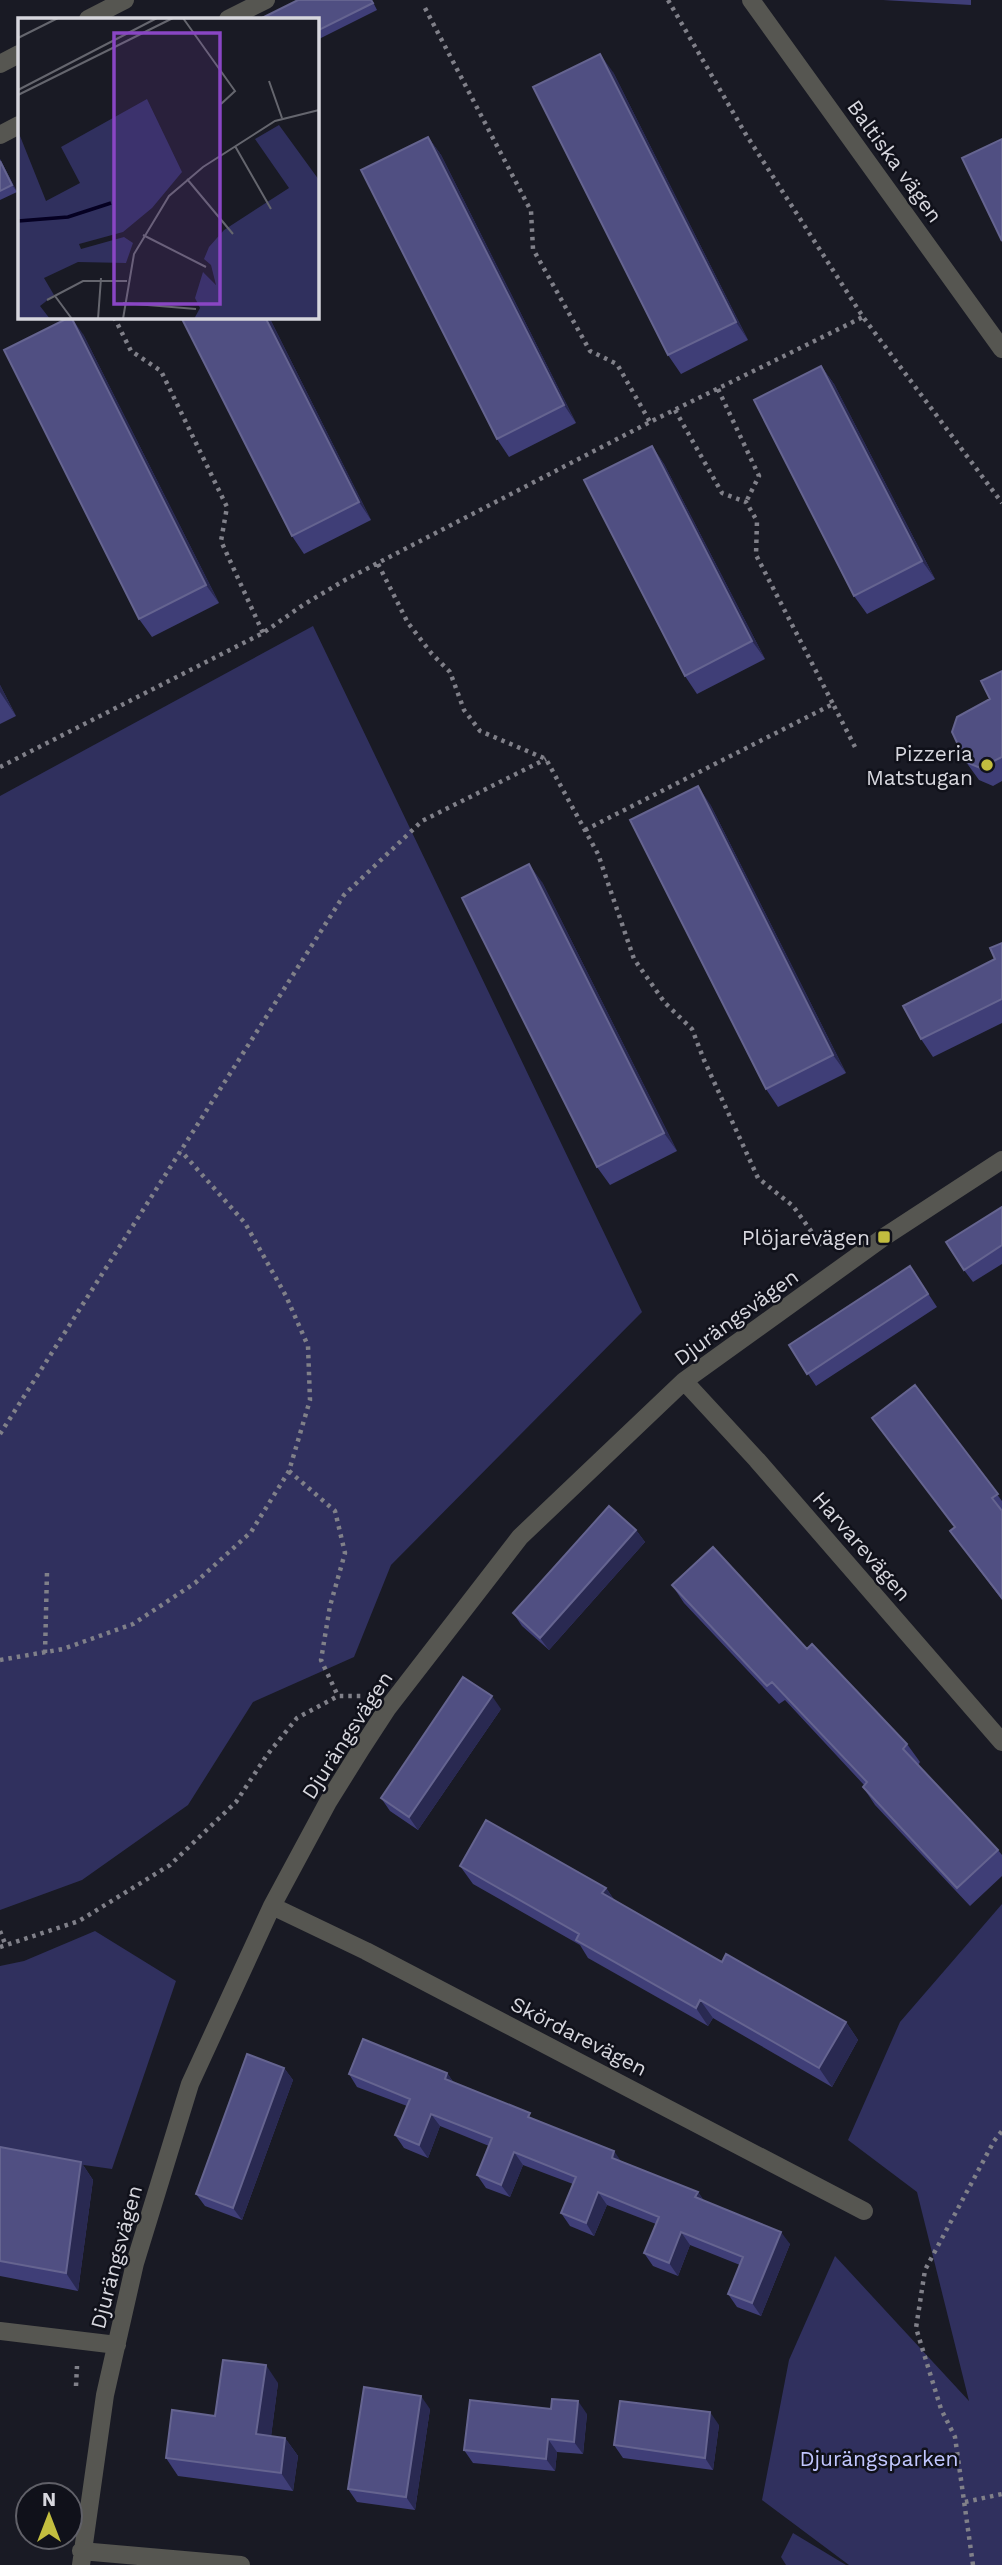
<svg xmlns="http://www.w3.org/2000/svg" width="1002" height="2565" viewBox="0 0 1002 2565" font-family="'Work Sans',sans-serif">
<style>
.green{fill:#30305e}
.lines{fill:none;stroke-linecap:round;stroke-linejoin:round}
.path{stroke:#808089;stroke-width:4.5;stroke-dasharray:3.5 5;stroke-linecap:butt}
.minor{stroke:#565651;stroke-width:18}
.wall{fill:#3f3e77}
.shaded-wall{fill:#292951}
.building{fill:#504f82;stroke:#656490;stroke-width:2}
.poi-dot{fill:#c2bd3f;stroke:#10111a;stroke-width:2.5}
.labels{text-anchor:middle;dominant-baseline:central;stroke-width:5;stroke-linejoin:round;paint-order:stroke}
.street-label{font-size:21px;fill:#d7d7de;stroke:#10111a}
.poi-label{font-size:21px;fill:#d7d7de;stroke:#10111a;text-anchor:end}
.park-label{font-size:21px;fill:#c2c7ff;stroke:#10111a}
.inset-river{fill:none;stroke:#050022;stroke-width:3.5}
.inset-road{fill:none;stroke:#65666e;stroke-width:2}
.view{fill:#8946c4;fill-opacity:0.15;stroke:#8946c4;stroke-width:3.5}
.inset-edge{fill:none;stroke:#d7d7de;stroke-width:3.5}
</style>
<rect width="100%" height="100%" fill="#191a24"/>
<path class="green" d="M313 626 642 1312 391 1565 354 1657 253 1702 188 1805 82 1880 0 1910V796Z
M1002 1904V2565H849L762 2500 789 2360 835 2256 969 2401 917 2192 848 2140 900 2022Z
M95 1931 176 1981 112 2169 0 2153V1966L24 1961Z
M793 2533 846 2565H786L781 2557Z"/>
<g class="lines">
<path class="path" d="M668 0 745 133 863 317 1002 503
M425 8 531 211 533 249 590 351 617 364 650 422
M114 317 131 351 161 371 227 507 221 541 263 633
M718 389 759 476 746 502
M675 410 722 493 746 502 757 521 756 555 833 704
M378 564 408 623 432 654 450 672 464 710 480 731 546 759 598 854 634 959 665 1003 692 1029 704 1060 758 1178 793 1206 824 1249
M0 767 263 633 303 605 345 580 650 422 863 317
M585 830 833 704 855 747
M0 1434 344 895 422 821 546 759
M289 1471 335 1511 345 1553 330 1606 321 1660 338 1696
M45 1653 47 1572
M0 1660 63 1649 133 1624 195 1583 251 1532 289 1471 310 1400 308 1346 286 1296 245 1223 181 1151
M0 1931 6 1946
M0 1947 79 1921 170 1865 236 1802 267 1755 297 1718 338 1696H364
M76 2386 77 2366
M965 2502 1002 2494
M973 2565 955 2437 941 2409 916 2328 925 2270 994 2141 1002 2131"/>
<path class="minor" d="M751 0 1002 349
M88 19 125 0
M228 19 266 0
M0 64 19 54
M0 135 19 125
M684 1381 757 1460 1002 1742
M272 1906 366 1951 864 2211
M0 2331 117 2345
M81 2551 241 2565
M81 2565 105 2395 135 2263 190 2084 272 1906 328 1802 361 1749 387 1709 520 1537 684 1381 884 1237 1002 1160"/>
</g>
<path class="wall" d="M372 0 377 10 317 40V19Z
M883 0H971V5Z
M613 72 748 340 681 374 668 355Z
M428 137 441 155 576 423 509 457 497 439Z
M0 159 17 192 0 200Z
M269 317 371 520 304 554 292 536Z
M83 334 219 603 152 637 139 619Z
M821 366 834 384 935 579 867 614 854 596Z
M652 446 664 464 765 659 697 694 685 676Z
M1002 671V781L993 786 979 780 966 762Z
M0 685 16 716 0 724Z
M710 804 846 1073 778 1107 766 1089Z
M542 882 677 1151 610 1185 597 1167Z
M1002 943V1023L933 1057 921 1039 995 959Z
M1002 1207V1264L973 1282 964 1270Z
M910 1266 937 1307 816 1386 789 1345Z
M915 1385 1002 1501V1600L950 1531 955 1527 872 1418Z
M636 1530 645 1542 549 1650 522 1626 513 1613Z
M672 1585 807 1649 907 1744 920 1762 918 1765 998 1850 1002 1855V1876L970 1906 875 1805 863 1787 864 1785 785 1700 779 1704 684 1603Z
M501 1709 418 1830 390 1811 381 1798Z
M460 1866 606 1888 615 1901 722 1962 846 2022 858 2040 832 2087 713 2018 708 2026 588 1958 580 1945 473 1884Z
M284 2068 293 2080 242 2220 205 2206 196 2194Z
M447 2073 454 2083 534 2119 621 2161 698 2192 704 2201 790 2244 761 2316 737 2307 728 2294 740 2265 690 2245 678 2276 653 2266 644 2253 656 2224 607 2205 594 2236 570 2226 561 2213 573 2184 523 2165 510 2197 486 2188 477 2175 489 2146 440 2126 428 2158 404 2148 395 2135 407 2106 357 2087 349 2074Z
M0 2147 81 2162 93 2180 78 2291 0 2276Z
M278 2383 271 2436 285 2438 298 2456 293 2491 178 2476 166 2458 215 2416Z
M430 2409 415 2510 357 2502 348 2489Z
M587 2414 583 2454 557 2452 555 2471 473 2463 464 2450Z
M719 2425 713 2470 623 2458 614 2445Z"/>
<path class="shaded-wall" d="M600 54 613 72 748 340 736 322Z
M428 137 441 155 576 423 564 405Z
M0 159 17 192 12 185 0 161Z
M71 317 83 334 219 603 206 585Z
M265 317H269L371 520 359 502Z
M821 366 834 384 935 579 922 561Z
M652 446 664 464 765 659 752 641Z
M0 685 16 716 0 692Z
M698 786 710 804 846 1073 833 1055Z
M529 864 542 882 677 1151 664 1133Z
M636 1530 645 1542 549 1650 540 1638Z
M492 1696 501 1709 418 1830 409 1817Z
M606 1888 618 1906 602 1893Z
M700 2000 713 2018 708 2026 696 2008Z
M846 2022 858 2040 832 2087 819 2068Z
M284 2068 293 2080 242 2220 233 2208Z
M447 2073 456 2086 445 2079Z
M431 2114 440 2126 428 2158 419 2145Z
M614 2151 623 2164 612 2158Z
M514 2152 523 2165 510 2197 501 2185Z
M81 2162 93 2180 78 2291 66 2273Z
M598 2192 607 2205 594 2236 586 2223Z
M698 2192 706 2204 695 2197Z
M681 2232 690 2245 678 2276 669 2263Z
M781 2232 790 2244 761 2316 752 2303Z
M266 2365 278 2383 269 2452 256 2434Z
M421 2396 430 2409 415 2510 406 2497Z
M578 2401 587 2414 583 2454 574 2442Z
M710 2412 719 2425 713 2470 705 2458Z
M285 2438 298 2456 293 2491 281 2473Z
M548 2439 557 2452 555 2471 546 2459Z"/>
<path class="building" d="M298 0H371L373 3 317 31V19H260Z
M600 54 736 322 668 355 533 87Z
M428 137 564 405 497 439 361 170Z
M1002 139V241L962 158Z
M0 161 12 185 0 191Z
M70 317H71L206 585 139 619 4 350Z
M181 317H265L359 502 292 536Z
M821 366 922 561 854 596 754 400Z
M652 446 752 641 685 676 584 480Z
M1002 671V757L980 768 966 762 952 732 957 717 990 699 981 681Z
M698 786 833 1055 766 1089 630 820Z
M529 864 664 1133 597 1167 462 898Z
M1002 943V999L921 1039 903 1006 995 959 990 948Z
M1002 1207V1245L964 1270 946 1242Z
M910 1266 928 1294 807 1374 789 1345Z
M915 1385 998 1494 992 1498 1002 1511V1598L950 1531 955 1527 872 1418Z
M609 1506 636 1530 540 1638 513 1613Z
M713 1547 807 1649 812 1644 907 1744 903 1749 998 1850 957 1888 863 1787 867 1782 772 1682 767 1686 672 1585Z
M463 1677 492 1696 409 1817 381 1798Z
M486 1820 606 1888 602 1893 722 1962 726 1954 846 2022 819 2068 700 2000 696 2008 576 1940 579 1934 460 1866Z
M363 2039 447 2073 445 2079 530 2113 528 2117 614 2151 612 2158 698 2192 695 2197 781 2232 752 2303 728 2294 743 2257 681 2232 669 2263 644 2253 659 2217 598 2192 586 2223 561 2213 576 2177 514 2152 501 2185 477 2175 492 2138 431 2114 419 2145 395 2135 410 2099 349 2074Z
M247 2054 284 2068 233 2208 196 2194Z
M0 2147 81 2162 66 2273 0 2261Z
M223 2360 266 2365 256 2434 285 2438 281 2473 166 2458 172 2410 215 2416Z
M364 2387 421 2396 406 2497 348 2489Z
M552 2399 578 2401 574 2442 548 2439 546 2459 464 2450 470 2400 551 2409Z
M620 2401 710 2412 705 2458 614 2445Z"/>
<g class="poi-dot">
<circle cx="987" cy="765" r="7"/>
<rect x="877" y="1230" width="14" height="14" rx="3.5"/>
</g>
<g class="labels">
<g class="street-label">
<text transform="translate(895 161) rotate(54)">Baltiska vägen</text>
<text transform="translate(736 1317) rotate(-36)">Djurängsvägen</text>
<text transform="translate(862 1546) rotate(49)">Harvarevägen</text>
<text transform="translate(347 1735) rotate(-57)">Djurängsvägen</text>
<text transform="translate(579 2036) rotate(27)">Skördarevägen</text>
<text transform="translate(116 2257) rotate(-75)">Djurängsvägen</text>
</g>
<g class="poi-label">
<text x="973" y="753">Pizzeria<tspan x="973" dy="24">Matstugan</tspan></text>
<text x="870" y="1237">Plöjarevägen</text>
</g>
<g class="park-label">
<text x="879" y="2458">Djurängsparken</text>
</g>
</g>
<g transform="translate(18 18)">
<rect width="301" height="301" fill="#191a24"/>
<path d="M129 81 164 154 134 190 105 214 61 226 63 231 106 219 115 225 108 245 60 244 26 260 36 277 22 288 32 301H0V113L28 183 62 165 43 129ZM261 107 301 162V301H176L182 290 177 280 185 254 198 267 193 247 186 241 191 229 206 212 271 170 237 121Z" fill="#30305e"/>
<path class="inset-river" d="M0 203 50 199 93 185"/>
<path class="inset-road" d="M165 0 217 73 203 86M0 20 40 0M251 63 264 100M0 72 139 0M0 77 155 0M217 128 253 191M169 161 215 216M125 217 188 249M37 278 54 301M29 282 65 263H109M105 285 178 291M80 301 83 260M105 301 116 236 151 178 185 149 257 103 301 92"/>
<path class="view" d="M96 15H202V286H96Z"/>
<rect width="301" height="301" class="inset-edge"/>
</g>
<g transform="translate(49 2516)"><circle r="33" fill="#10111a" stroke="#606068" stroke-width="2"/>
<path d="M0-5L12 26L0 18L-12 26Z" fill="#c2bd3f"/>
<text y="-10" font-size="19" font-weight="bold" text-anchor="middle" fill="#d7d7de">N</text>
</g>
</svg>
